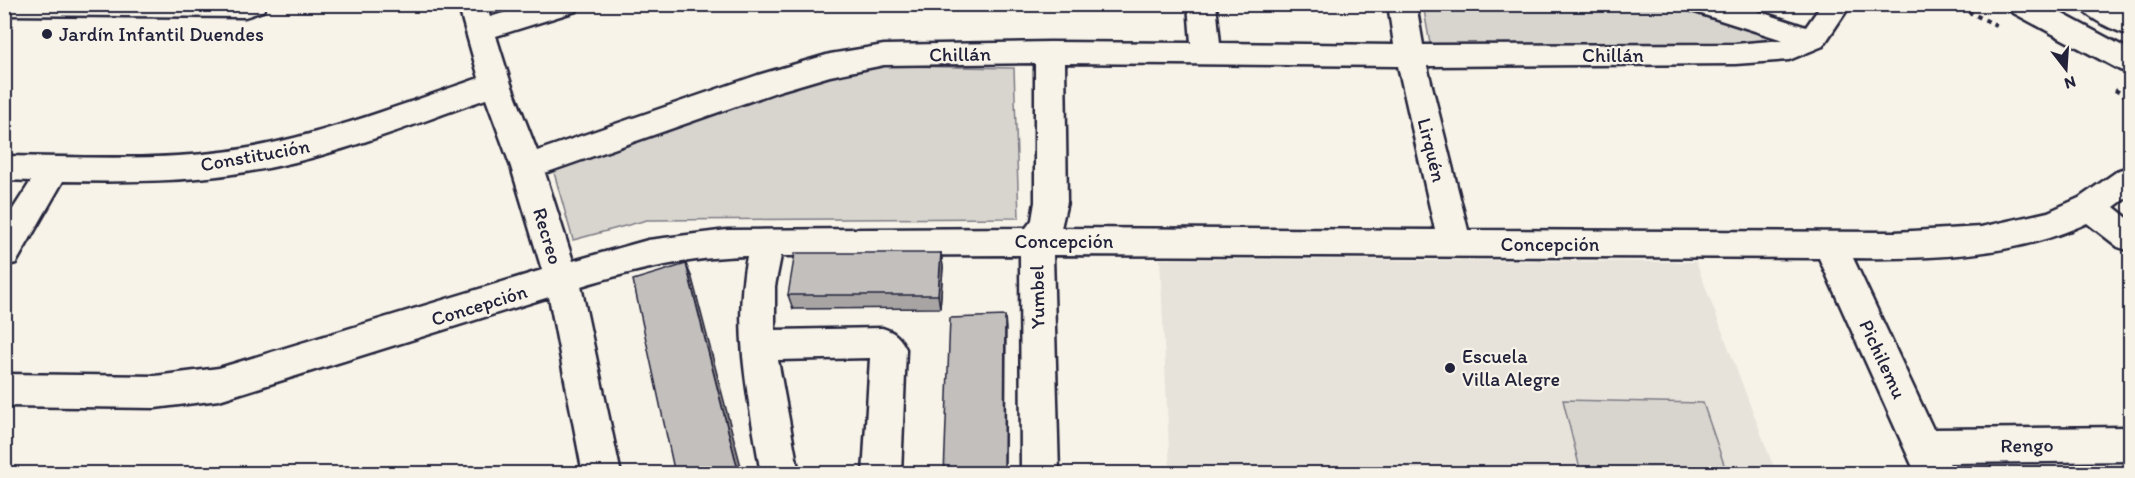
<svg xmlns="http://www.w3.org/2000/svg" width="2135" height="478" viewBox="0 0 2135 478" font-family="Itim,sans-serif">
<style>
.built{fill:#e7e3db}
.green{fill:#d8d5cf;stroke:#7d7c85;stroke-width:1.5}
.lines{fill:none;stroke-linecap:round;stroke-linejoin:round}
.minor-casing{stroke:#22223b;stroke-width:5}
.major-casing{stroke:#22223b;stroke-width:5}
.path{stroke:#22223b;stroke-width:4;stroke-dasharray:4.5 4.5;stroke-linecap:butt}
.minor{fill:#f7f3e8;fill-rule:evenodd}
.major{fill:#f7f3e8;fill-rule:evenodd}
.wall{fill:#a7a4a3;stroke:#22223b;stroke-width:1.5}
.shaded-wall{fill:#888684;stroke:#22223b;stroke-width:1.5}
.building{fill:#c2bfbd;stroke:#22223b;stroke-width:1.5}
.poi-dot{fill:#22223b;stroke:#f7f3e8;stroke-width:2}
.labels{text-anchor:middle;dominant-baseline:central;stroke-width:4.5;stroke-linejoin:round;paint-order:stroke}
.poi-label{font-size:20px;fill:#22223b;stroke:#f7f3e8;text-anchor:start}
.street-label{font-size:20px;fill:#22223b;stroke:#f7f3e8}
</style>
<rect width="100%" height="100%" fill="#f7f3e8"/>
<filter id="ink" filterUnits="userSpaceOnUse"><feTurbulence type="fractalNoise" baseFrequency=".0167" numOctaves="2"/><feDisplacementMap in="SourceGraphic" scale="12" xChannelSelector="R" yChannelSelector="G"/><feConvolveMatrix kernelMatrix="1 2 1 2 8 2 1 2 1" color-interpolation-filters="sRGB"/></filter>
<g filter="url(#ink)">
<path class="built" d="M1160 259 1696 262 1776 473H1170Z"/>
<path class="green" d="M1423 5H1668L1770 30 1778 38 1775 43 1430 44Z
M845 65 1014 68 1019 218 647 220 573 240 551 162Z
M1563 400 1703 403 1727 473H1581Z"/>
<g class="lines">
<g class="minor-casing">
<path id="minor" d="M4 4H267L263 11 245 17 4 15Z
M458 4H486L490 17 532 4H580L576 11 496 36 511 84 537 151 758 75 830 54 884 45 1050 42 1191 43 1188 4H1216L1220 43 1394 45 1388 4H1416L1423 45 1735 44 1783 40 1692 11 1688 4H1736L1806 27 1822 4H1851L1823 46 1789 60 1735 64 1427 66 1468 230 1895 232 1981 227 2048 212 2079 198 2119 170 2130 167V195L2114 207 2130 220V251L2118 247 2087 223C2015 257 1931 259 1853 258L1933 429 2130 427V461L1949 463 1954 474H1916L1819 258 1053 255 1059 474H1021L1020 255 781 256 775 286V330L882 328C895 332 900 337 906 349L901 474H863L870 358 778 360 799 474H761C749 401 732 329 747 256 691 257 634 270 581 286L621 474H583L549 297 219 400 155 408 4 406V374L155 376 219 368 542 270 511 167 486 99C408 126 329 159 246 172 186 182 124 182 63 181L16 263 4 266V223L31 181 4 180V156C85 157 169 162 249 148 328 133 404 104 479 78ZM1035 63V202L1032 220 1026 228 727 230 648 240 573 261 545 173 779 91 830 76 884 65ZM1065 63 1398 66 1435 230 1061 228 1067 202Z"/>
</g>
<g class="major-casing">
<path id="major" d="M2006 4H2044L2130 50V73L2120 70 2010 11Z
M2078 4H2116L2130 13V35C2115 31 2087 19 2078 4Z"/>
</g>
<path class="path" d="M1952 4 1998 26
M2115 90 2130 99"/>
<use href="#minor" class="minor"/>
<use href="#major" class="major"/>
</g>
<path class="wall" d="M941 253 943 267 940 308 793 309 788 295Z"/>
<path class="shaded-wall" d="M941 253 943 267 940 308 938 295Z
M686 264 692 278 743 474H739Z
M1005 316 1006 329 1005 474H1004Z"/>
<path class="building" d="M795 253H941L938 295H788Z
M686 264 739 474H675L633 280Z
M1005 316 1004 474H944L950 318Z"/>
</g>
<g class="poi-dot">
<circle cx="47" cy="34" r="6"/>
<circle cx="1450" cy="368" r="6"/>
</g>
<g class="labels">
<g class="poi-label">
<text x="59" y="34">Jardín Infantil Duendes</text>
<text x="1462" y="356">Escuela<tspan x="1462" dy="23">Villa Alegre</tspan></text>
</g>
<g class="street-label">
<text transform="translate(960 54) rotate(-1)">Chillán</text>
<text x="1613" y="55">Chillán</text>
<text transform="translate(1432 150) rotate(76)">Lirquén</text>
<text transform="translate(255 155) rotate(-10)">Constitución</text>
<text transform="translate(548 236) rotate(73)">Recreo</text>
<text x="1064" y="241">Concepción</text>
<text x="1550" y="244">Concepción</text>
<text transform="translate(1037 297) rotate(-91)">Yumbel</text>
<text transform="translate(479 305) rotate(-17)">Concepción</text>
<text transform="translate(1883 359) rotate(65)">Pichilemu</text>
<text transform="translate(2027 445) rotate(-1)">Rengo</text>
</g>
</g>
<rect width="2135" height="478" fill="none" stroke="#f7f3e8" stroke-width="24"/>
<rect x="12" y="12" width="2111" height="454" fill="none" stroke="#22223b" stroke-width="2" filter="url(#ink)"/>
<g transform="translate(2066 69) rotate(163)" stroke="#f7f3e8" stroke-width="4.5" paint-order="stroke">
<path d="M0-4.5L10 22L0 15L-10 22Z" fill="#22223b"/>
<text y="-9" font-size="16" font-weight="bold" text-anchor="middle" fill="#22223b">N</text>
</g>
</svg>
